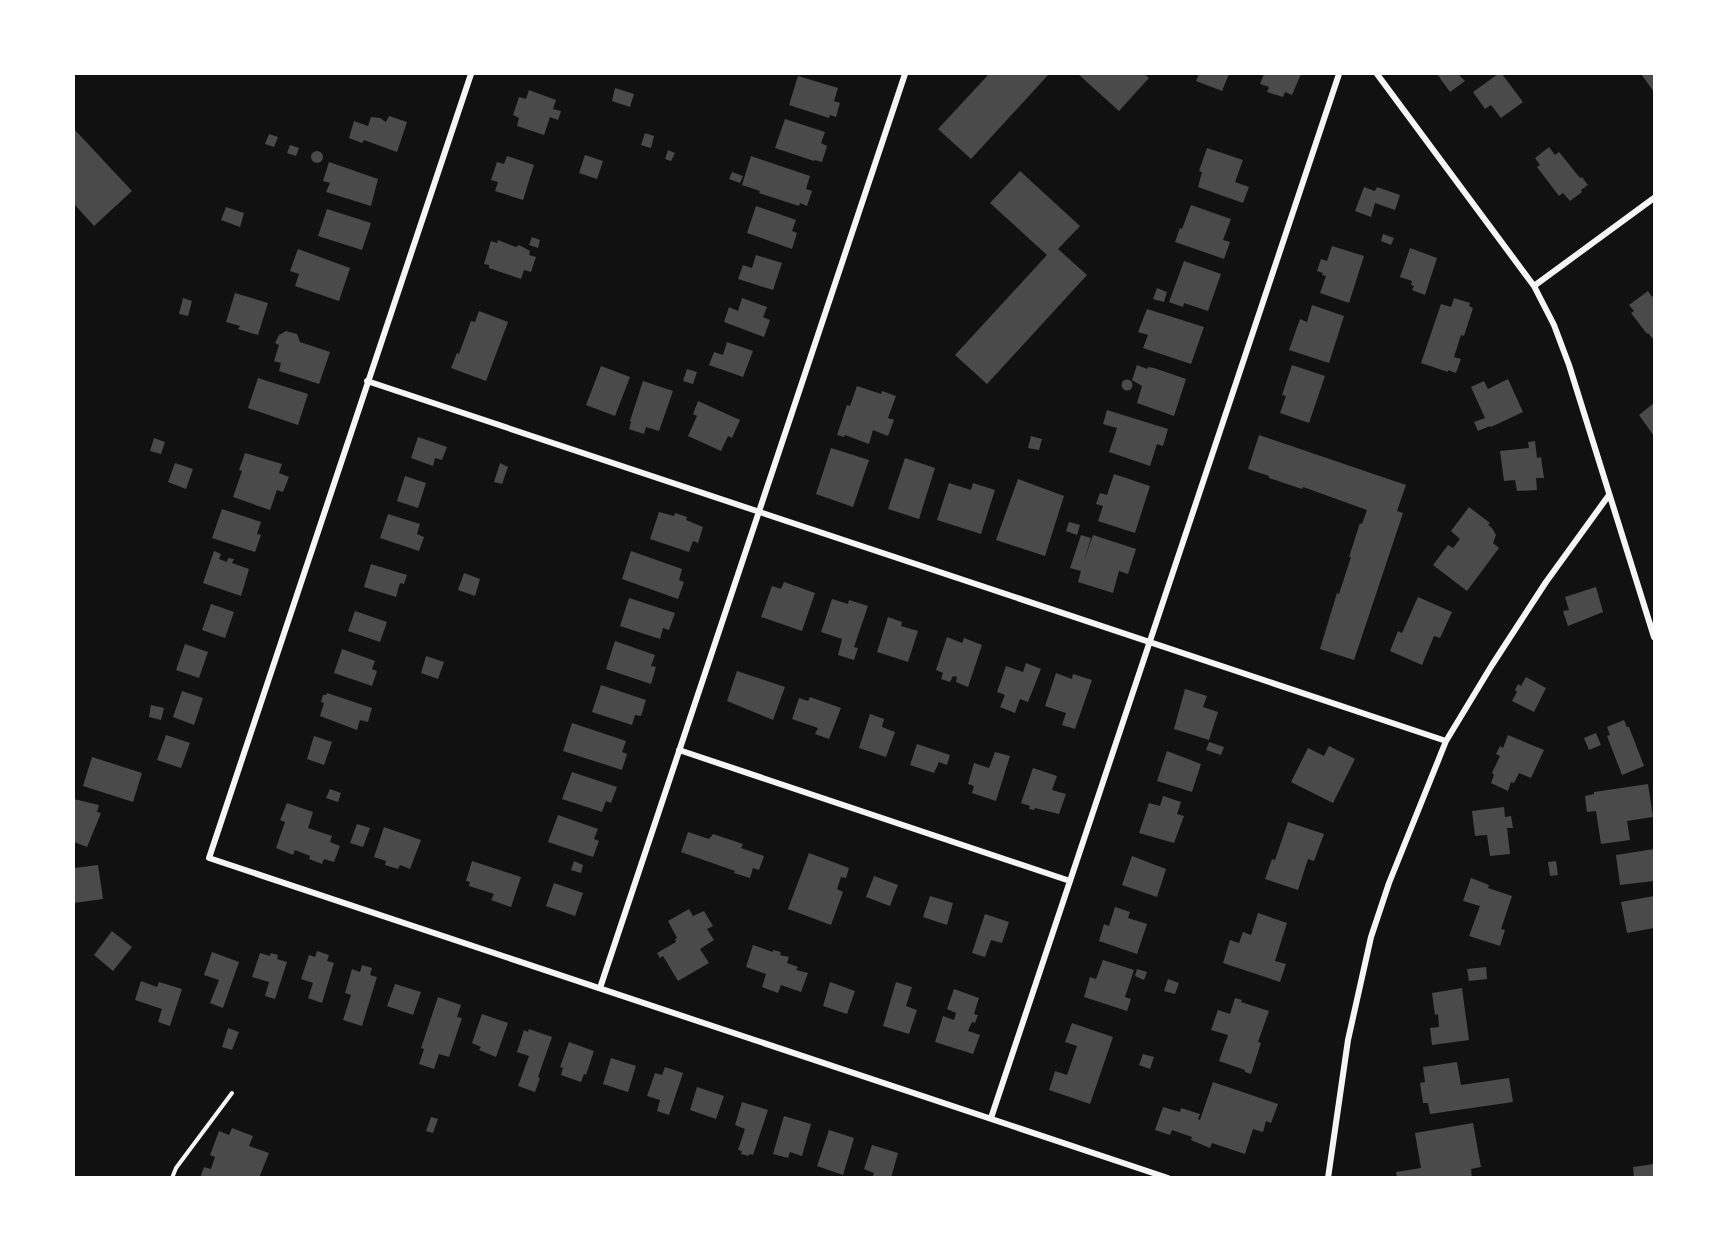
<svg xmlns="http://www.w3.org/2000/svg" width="1728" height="1251" viewBox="0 0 1728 1251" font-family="'Varela Round',sans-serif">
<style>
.building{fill:#4a4a4a}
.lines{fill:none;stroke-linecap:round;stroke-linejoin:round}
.path{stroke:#f5f5f5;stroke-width:4}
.minor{stroke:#f5f5f5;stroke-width:6}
</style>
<rect width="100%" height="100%" fill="#111"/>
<path class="building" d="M989 74H1049L971 159 938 129Z
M1078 74H1144L1149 78 1119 111Z
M1199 74H1229L1222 91 1196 81Z
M1264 74H1301L1292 95 1285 92 1283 97 1267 92 1269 87 1260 84Z
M1437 74H1458L1465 81 1450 92Z
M1498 74H1502L1523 102 1501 118 1491 105 1485 109 1473 92Z
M1641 74H1654V92Z
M798 76 838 88 834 101 840 103 836 117 830 115 829 118 789 105Z
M615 88 634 94 630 107 612 101Z
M529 90 556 100 553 109 561 111 558 120 550 117 544 135 517 126 519 118 513 115 519 97 526 99Z
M389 116 407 122 397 152 364 140 362 143 349 138 354 121 368 126 371 117 380 118 386 122Z
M785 119 825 132 821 143 827 146 822 162 815 160 814 161 775 148Z
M74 129 132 191 94 226 74 204Z
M645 133 654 136 651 148 641 145Z
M269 134 278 137 274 147 265 144Z
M290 145 299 148 296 156 287 153Z
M1549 147 1555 155 1559 152 1580 178 1582 177 1588 185 1581 190 1582 192 1570 201 1563 193 1559 196 1537 167 1540 165 1535 158Z
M1207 148 1243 160 1235 182 1249 187 1243 203 1198 187 1202 172 1199 171Z
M668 150 675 153 671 161 665 159Z
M311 157a6 6 0 1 1 12 0a6 6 0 1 1-12 0Z
M585 155 603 161 597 179 579 173Z
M507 156 534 165 523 200 495 191 498 182 491 180 497 162 504 164Z
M751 156 810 176 806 189 812 191 807 206 800 203 799 206 759 193 760 191 742 185Z
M329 162 378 179 371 206 326 192 330 183 323 181Z
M1020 171 1080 226 1058 249 1087 275 987 384 955 355 1047 255 990 203Z
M732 172 743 176 740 183 729 179Z
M1364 187 1375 191 1377 187 1400 195 1395 210 1375 203 1371 217 1355 211Z
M1191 205 1231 219 1223 240 1230 242 1224 259 1175 242 1180 228 1182 229Z
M756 206 796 220 792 231 797 233 792 249 747 233Z
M226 207 244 213 240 227 221 220Z
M327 209 371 223 362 250 318 236Z
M1383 234 1394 238 1391 245 1381 241Z
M532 237 540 240 538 248 529 245Z
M498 240 516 247 519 245 530 251 529 255 536 257 531 272 524 270 521 279 489 268V265L484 264 491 241 497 243Z
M1332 246 1364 256 1349 303 1320 293 1326 276 1322 275 1323 273 1317 271 1321 259 1327 261Z
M1410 248 1437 258 1425 295 1412 290 1414 286 1411 285 1412 281 1400 277Z
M298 249 350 268 339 301 295 286 299 274 290 271Z
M756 255 782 263 773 290 738 279 743 265 752 268Z
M1184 261 1221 274 1208 311 1184 303 1183 307 1169 302Z
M1157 288 1167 292 1164 302 1153 299Z
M1648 291 1652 297 1654 295V337L1652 338 1648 333 1647 334 1631 313 1634 311 1629 305Z
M235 293 268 303 258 335 238 329 240 326 226 322Z
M183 298 192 301 188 316 179 314Z
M742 298 767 307 763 317 770 320 764 337 724 322 729 307 738 311Z
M1454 298 1470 303 1469 306 1473 308 1464 336 1461 335 1454 357 1461 359 1456 373 1448 370V372L1421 363 1441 304 1451 307Z
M1312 305 1344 316 1329 363 1289 350 1300 319 1307 322Z
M1147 309 1204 327 1191 364 1143 348 1148 335 1138 332Z
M479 311 508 322 486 381 451 368 457 353 459 354 471 321 475 322Z
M286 331 297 334 300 342 330 352 319 384 279 371 281 363 274 361 279 345 275 343 279 335Z
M727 342 753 351 743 377 709 365 714 352 723 355Z
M1137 365 1147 369 1148 367 1154 368 1186 379 1174 416 1137 403 1142 386 1132 380Z
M1292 365 1325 376 1309 423 1280 413 1286 396 1282 395Z
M601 366 630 377 615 416 586 405Z
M687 369 697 372 693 384 683 381Z
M258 378 308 394 298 425 248 408Z
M1508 379 1523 412 1491 427 1490 426 1478 431 1474 422 1485 418 1471 387 1484 381 1488 389Z
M1121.5 385a5.5 5.5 0 1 1 11 0a5.5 5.5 0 1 1-11 0Z
M643 381 673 391 659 431 646 427 644 434 629 429 631 422 630 421Z
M857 386 881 394 882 391 896 396 888 418 894 420 888 436 873 430 869 444 845 435 844 437 837 435 847 405 850 406Z
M698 401 740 420 732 438 728 436 721 451 688 436 697 416 693 414Z
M1654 403V436L1639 415Z
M1107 410 1168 429 1163 446 1157 444 1150 466 1109 452 1117 428 1103 424Z
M1259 435 1406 485 1397 511 1403 513 1354 660 1320 649 1337 593 1339 594 1351 557H1349L1360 523 1362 524 1367 510 1303 487 1302 489 1269 478V476L1248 469Z
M1031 436 1042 439 1039 450 1028 448Z
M418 437 447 447 442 460 435 458 433 466 411 458Z
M154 438 165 442 161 454 150 451Z
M1535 441 1537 458 1541 457 1544 478H1536L1537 490 1517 491 1515 480 1504 481 1500 451 1529 448 1528 442Z
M831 448 869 460 853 507 816 494Z
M245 453 282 464 279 473 289 477 283 492 277 490 270 510 233 497 242 471 239 470Z
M905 458 935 468 919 519 888 509Z
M175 463 193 469 186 489 168 482Z
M500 463 508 467 502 484 494 482Z
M1114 474 1150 486 1135 533 1098 521 1103 506 1096 504 1100 493 1107 495Z
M405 476 426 483 418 508 397 501Z
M1018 479 1064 496 1045 556 996 540Z
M949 483 971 490 973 483 995 490 981 534 937 520Z
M1469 507 1490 523 1488 525 1492 528 1496 535 1493 543 1499 548 1467 591 1433 565 1448 545 1453 548 1460 539 1451 531Z
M222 509 261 522 257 534 261 535 255 552 212 538Z
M659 512 674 516 675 513 687 517 686 520 703 527 698 543 693 541 689 552 650 539Z
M388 514 420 524 417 534 424 537 419 551 380 538Z
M1069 522 1080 525 1077 535 1066 531Z
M1081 535 1091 538 1084 561 1093 535 1136 549 1128 574 1119 571 1113 593 1078 582 1081 571 1070 568Z
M214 551 221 554 219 559 227 562 228 558 234 559 232 563 249 569 241 596 203 583Z
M631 551 682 569 679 580 684 582 678 599 622 579Z
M371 564 407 575 404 584 400 583 396 597 364 587Z
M464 573 480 579 475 596 458 590Z
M784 582 815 593 802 631 761 617 772 586 781 589Z
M1596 587 1603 612 1568 626 1563 611 1569 610 1565 597Z
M1418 597 1452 612 1440 638 1434 636 1422 665 1390 651 1398 631 1402 633Z
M629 598 675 613 669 630 663 628 660 639 620 626Z
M832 599 848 604 849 600 868 606 854 647 858 648 854 660 838 655 842 639 821 632Z
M211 604 234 612 225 638 202 630Z
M355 611 387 622 380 642 348 631Z
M888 617 902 622 901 626 918 631 908 662 877 652Z
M947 637 962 643 964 638 982 645 968 687 956 682 957 677 953 676 950 682 941 679 943 673 936 670Z
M615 641 655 655 651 666 656 667 651 684 606 669Z
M185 644 208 652 199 678 176 670Z
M342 649 375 661 372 669 377 671 372 686 334 673Z
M426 656 444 662 438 679 421 673Z
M1026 663 1041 669 1028 702 1020 699 1015 713 1000 707 1005 695 997 692 1006 666 1023 672Z
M737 671 785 687 773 720 727 701Z
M1056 673 1072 679 1073 674 1092 680 1075 729 1062 725 1066 713 1045 706Z
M1526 677 1546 688 1534 712 1512 701 1517 692 1515 690 1518 684 1521 686Z
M601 685 646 700 641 716 635 715 632 725 592 712Z
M1185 689 1207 696 1203 707 1218 712 1209 740 1174 729Z
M182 691 203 698 194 725 173 717Z
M327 693 372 708 368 722 360 720 357 730 320 716 324 703 321 702 323 695H326Z
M810 697 841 708 829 739 815 734 818 728 792 719 799 698 808 701Z
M151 705 164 708 161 720 149 717Z
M870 714 884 719 882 727 895 732 886 757 859 748Z
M1624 720 1627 727H1629L1644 766 1622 775 1607 736 1610 735 1607 727Z
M572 723 626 741 622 752 627 754 622 770 563 751Z
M1596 733 1601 745 1589 750 1584 738Z
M166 735 190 743 181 768 157 760Z
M1508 735 1544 750 1531 778 1519 773 1514 783 1511 782 1508 791 1491 783 1494 775 1492 773 1500 756 1496 754 1500 746 1503 748Z
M314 736 332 742 324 765 307 759Z
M1209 742 1224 747 1221 755 1206 750Z
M917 744 950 755 947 765 939 762 934 773 910 765Z
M1329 746 1355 759 1333 803 1291 782 1308 748 1324 756Z
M1167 751 1201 764 1192 792 1157 781Z
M995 752 1010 756 996 801 972 793 974 786 968 784 974 763 989 768Z
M92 757 142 773 133 802 83 786Z
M1033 768 1057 776 1052 790 1066 794 1059 814 1035 808 1034 810 1029 809 1030 806 1021 803Z
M572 772 617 787 611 803 606 801 602 812 562 799Z
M1648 784 1653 817 1627 821 1630 840 1601 844 1596 811 1587 812 1585 796 1594 794V792Z
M330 789 341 793 338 802 326 798Z
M1163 796 1181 802 1177 814 1184 816 1174 843 1139 833 1149 803 1160 806Z
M74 799 99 805 97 812 101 813 87 847 74 842Z
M287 803 313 812 308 828 332 836 330 842 340 846 334 862 324 859 322 864 309 859 310 856 295 850 293 855 276 848 285 822 280 820Z
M1504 807 1505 817 1511 816 1513 828H1507L1510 854 1490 856 1487 835 1475 836 1472 811Z
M558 815 598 829 594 839 599 841 593 857 548 842Z
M1288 822 1324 834 1314 861 1308 859 1298 890 1265 879 1272 859 1275 860Z
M357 824 370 828 363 847 350 843Z
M384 827 421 840 410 869 400 865 398 869 385 865 386 861 374 857Z
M688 832 709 839 710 837H711L713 834 743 844 741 848 764 856 759 870 753 868 750 878 734 873 735 871 681 852Z
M1654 849V881L1620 885 1616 855Z
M809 853 849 868 846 878 841 877 837 889 843 892 831 925 788 909Z
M1132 856 1166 869 1157 897 1122 885Z
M472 861 521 877 511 907 491 900 494 894 469 886 470 882 466 881Z
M574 861 583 865 581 873 571 870Z
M1556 861 1558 875 1550 876 1548 862Z
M98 865 103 899 74 903V868Z
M874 876 898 885 890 906 866 897Z
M1471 878 1489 885 1488 888 1512 896 1501 929 1505 930 1500 946 1469 936 1480 906 1463 901Z
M554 883 583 893 575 916 546 906Z
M930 896 953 903 947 925 923 917Z
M1654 896V928L1627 933 1621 902Z
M1115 907 1130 912 1128 918 1147 924 1137 954 1099 941 1104 924 1109 926Z
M689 909 693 916 704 911 713 926 707 929 714 940 700 949 709 963 678 981 663 956 660 958 657 953 676 942 675 939 677 938 668 921Z
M1258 913 1287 923 1275 961 1286 964 1280 982 1223 963 1230 940 1239 943 1243 932 1251 935Z
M985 914 1009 922 1002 943 991 940 985 957 972 953Z
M112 931 132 947 113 971 94 955Z
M753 945 773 952V950L781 952 780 955 789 957 787 963 798 967 796 970 808 973 801 992 781 985 778 993 762 987 766 974 746 967Z
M317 951 329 955 327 961 334 963 322 1003 308 998 313 983 301 979 309 955 315 957Z
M212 952 239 962 223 1008 210 1003 219 980 204 975Z
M260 953 270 956 271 953 278 955 277 959 287 962 275 999 265 996 269 982 252 977Z
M1103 960 1134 970 1125 997 1131 999 1127 1011 1084 997 1090 977 1096 979Z
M362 965 372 968 370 975 377 977 362 1026 343 1020 351 995 345 993 352 969 360 972Z
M1486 967 1487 979 1469 981 1467 969Z
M1137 969 1147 972 1144 980 1135 976Z
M1168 979 1179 983 1175 994 1164 991Z
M141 981 157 987 159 982 182 989 170 1026 158 1022 162 1009 135 1000Z
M830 982 855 991 847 1014 823 1006Z
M896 982 912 987 906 1006 917 1010 909 1034 883 1026Z
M395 984 421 992 413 1015 387 1006Z
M1462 988 1469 1040 1432 1045 1430 1028 1439 1027 1438 1014 1435 1015 1432 993Z
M954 989 979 998 974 1014 978 1015 975 1023 972 1022 968 1031 980 1035 973 1054 935 1042 943 1016 954 1020 956 1013 947 1009Z
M438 997 461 1005 457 1017 462 1018 449 1057 439 1054 434 1069 419 1064 424 1049 421 1048Z
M1235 998 1242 1000 1241 1002 1269 1011 1258 1042 1261 1043 1251 1074 1245 1072V1070L1219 1061 1228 1035 1211 1030 1218 1010 1230 1014Z
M482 1014 508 1023 496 1057 479 1050 481 1047 472 1043Z
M1072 1023 1113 1037 1090 1104 1049 1090 1055 1071 1067 1075 1077 1046 1065 1042Z
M228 1028 239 1032 232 1050 222 1047Z
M529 1029 552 1037 538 1077 540 1078 535 1092 518 1086 529 1056 517 1052 524 1030 528 1032Z
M569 1042 594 1051 586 1075 584 1074 581 1082 561 1075 563 1068 560 1067Z
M1143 1054 1154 1057 1150 1069 1139 1065Z
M611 1058 636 1066 628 1092 603 1084Z
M1457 1062 1461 1085 1509 1078 1513 1102 1430 1114 1428 1103H1423L1420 1083 1425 1082 1423 1067Z
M665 1067 683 1073 669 1115 657 1111 660 1100 647 1096 655 1073 662 1075Z
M1213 1082 1278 1104 1271 1123 1266 1121 1263 1132 1253 1129 1245 1154 1212 1143 1210 1148 1191 1140 1192 1137 1172 1130 1170 1135 1155 1130 1163 1107 1180 1112 1181 1108 1200 1114 1198 1119 1200 1120Z
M697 1087 724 1096 716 1119 690 1110Z
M742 1102 768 1110 753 1155 749 1154V1156L741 1154 742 1151 738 1150 745 1129 735 1125Z
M784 1116 811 1124 802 1156 790 1152 788 1158 773 1154Z
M431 1117 438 1119 433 1133 426 1131Z
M1473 1123 1481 1167 1471 1169 1472 1178H1397L1396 1172 1421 1168 1415 1133Z
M232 1128 253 1136 249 1146 269 1153 259 1178H200L204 1167 211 1169 215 1157 210 1155 219 1131 229 1135Z
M829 1130 854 1138 843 1175 817 1166Z
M872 1145 898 1153 891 1178H872L874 1173 864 1169Z
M1654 1164V1178H1634L1633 1167Z"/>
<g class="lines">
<path class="path" d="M172 1178 176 1168 232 1093"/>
<path class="minor" d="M471 74 209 858 1168 1178
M1377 74 1534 286 1554 325 1569 365 1654 637
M1534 286 1654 198
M367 381 1446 741
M679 750 1070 881
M600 988 905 74
M991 1118 1339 74
M1328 1178 1348 1040 1371 937 1389 883 1446 741 1492 665 1546 582 1609 495"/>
</g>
<rect width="1728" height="1251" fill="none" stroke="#ffffff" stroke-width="150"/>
</svg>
